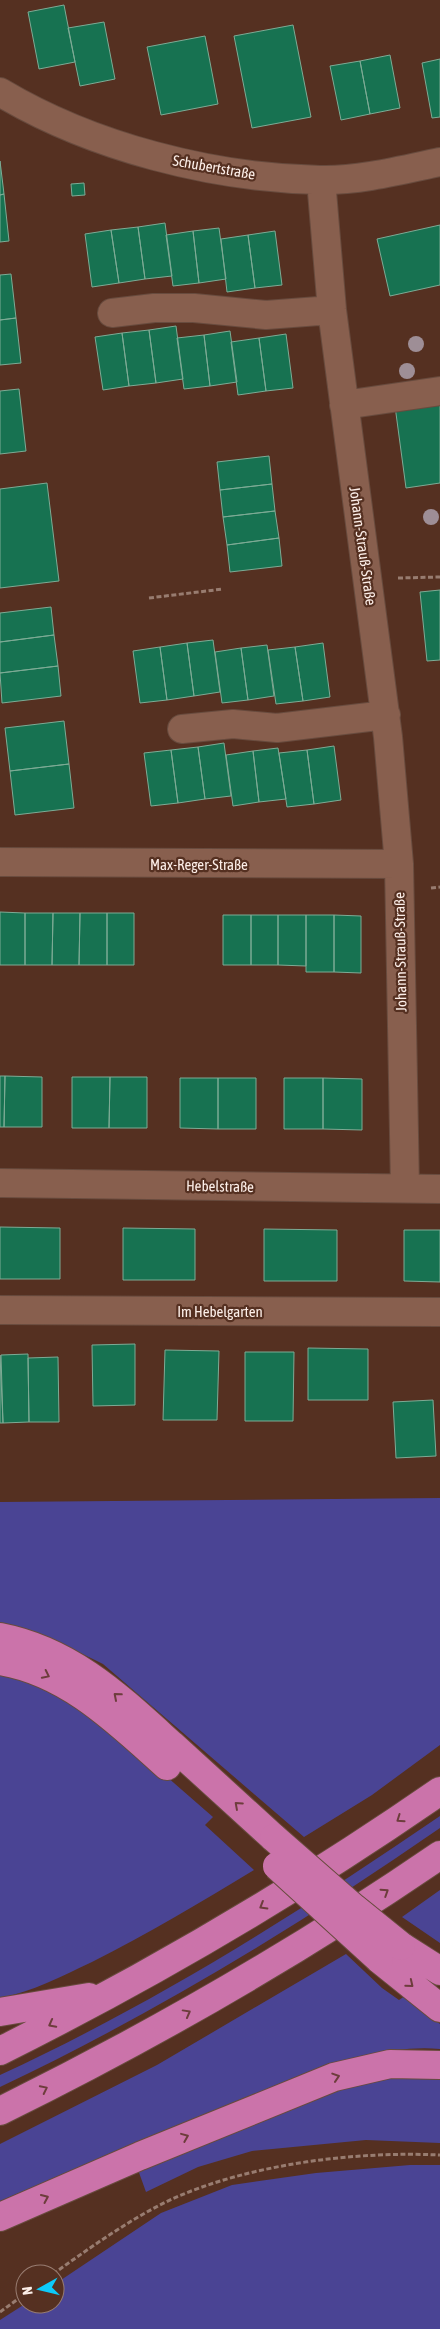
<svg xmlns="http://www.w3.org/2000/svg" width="440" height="2329" viewBox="0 0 440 2329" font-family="'Asap Condensed',sans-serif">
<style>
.green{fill:#4a4494}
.building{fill:#177251;stroke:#7dab95}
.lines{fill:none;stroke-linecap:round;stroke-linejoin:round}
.minor-casing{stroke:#684b3e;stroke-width:30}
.highway-casing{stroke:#684b3e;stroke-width:30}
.path{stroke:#987c70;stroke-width:3;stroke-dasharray:5 2.5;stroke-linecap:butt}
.minor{stroke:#885f4e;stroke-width:28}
.highway{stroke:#cb73aa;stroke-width:28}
.highway-bridge-casing{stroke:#684b3e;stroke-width:30;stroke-linecap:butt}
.highway-bridge{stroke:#cb73aa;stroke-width:28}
.tree{fill:#9e8e96}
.oneway{stroke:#6d3d3c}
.labels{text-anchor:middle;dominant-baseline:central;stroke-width:4.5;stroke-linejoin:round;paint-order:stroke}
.street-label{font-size:15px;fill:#fdefe9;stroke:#553021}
</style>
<rect width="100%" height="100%" fill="#553021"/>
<path class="green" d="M440 1498V1745L372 1795 304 1837 103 1664C69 1647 37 1633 0 1626V1502Z
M0 1672 56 1691 112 1729 213 1817 205 1825 254 1870C201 1902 148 1934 92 1962 62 1976 32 1992 0 1998Z
M440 1816V1828C300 1925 154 2014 0 2087V2075C154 2004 300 1912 440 1816Z
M440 1890V1943L402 1917Z
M346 1954 382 1988 399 2000 405 1996 440 2024V2049C396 2045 350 2059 308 2072L0 2201V2144L157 2065Z
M440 2073V2143L366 2140 252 2151 198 2167 146 2192 137 2167 372 2076Z
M410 2165H440V2329H0V2320L25 2304H55V2284L161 2213 232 2185 316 2173Z"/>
<path class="building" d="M64 5 75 62 39 69 28 12Z
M104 22 115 79 80 86 68 28Z
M293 25 311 117 252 128 234 36Z
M205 36 218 104 161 115 147 47Z
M390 55 400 108 370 114 360 61Z
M440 59V117L432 118 422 63Z
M360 61 370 114 341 120 330 66Z
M0 161 4 194 0 195Z
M84 183 85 195 72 196 71 184Z
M4 194 9 241 0 242V195Z
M165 223 172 276 145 279 138 227Z
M440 225V285L390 296 377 239Z
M138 227 145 279 119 283 111 230Z
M219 228 226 279 199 283 193 231Z
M111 230 119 283 92 287 85 234Z
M193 231 199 283 173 286 166 235Z
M275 231 282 285 255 288 248 235Z
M248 235 255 288 227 292 221 239Z
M11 274 16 318 0 320V275Z
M16 318 21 363 0 365V320Z
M176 326 183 379 156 383 149 330Z
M149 330 156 383 129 386 122 333Z
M230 331 237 382 210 386 204 335Z
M122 333 129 386 103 390 95 337Z
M286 334 293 388 266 391 259 338Z
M204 335 210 386 184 389 177 338Z
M259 338 266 391 238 395 231 342Z
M19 389 26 451 0 454V391Z
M440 400V483L406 488 395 406Z
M269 456 272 484 220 490 217 462Z
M47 483 59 581 0 588V489Z
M272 484 275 511 223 517 220 490Z
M275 511 279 538 227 545 223 517Z
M279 538 282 566 230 572 227 545Z
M440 590V660L427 661 420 592Z
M51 607 54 635 0 642V613Z
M54 635 58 666 0 673V642Z
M213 640 220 692 194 696 187 643Z
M187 643 194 696 167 700 160 647Z
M323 643 330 697 303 701 295 647Z
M267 645 274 696 248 700 241 648Z
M160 647 167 700 140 703 133 651Z
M295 647 303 701 276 704 268 650Z
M241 648 248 700 222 703 215 652Z
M58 666 61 696 2 703 0 673Z
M64 721 69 764 10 771 5 728Z
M224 743 231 796 205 799 198 747Z
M334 746 341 800 314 804 307 750Z
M198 747 205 799 178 803 171 750Z
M278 748 286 799 259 802 253 751Z
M171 750 178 803 151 806 144 753Z
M307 750 314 804 287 807 279 753Z
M253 751 259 802 233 806 226 755Z
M69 764 74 808 15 815 10 771Z
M0 912 25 913V965H0Z
M25 913H53L52 965H25Z
M53 913H80L79 965H52Z
M80 913H107V965H79Z
M107 913H134V965H107Z
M223 915H251V965H223Z
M251 915H278V965H251Z
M278 915H306V966L278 965Z
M306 915H334V972H306Z
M334 915 361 916V973L334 972Z
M0 1076H5L4 1127H0Z
M5 1076 42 1077V1127H4Z
M72 1077H110L109 1128H72Z
M110 1077H147V1128H109Z
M180 1078H218V1129L180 1128Z
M218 1078H256V1129H218Z
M284 1078H323V1129H284Z
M323 1078 362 1079V1130L323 1129Z
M0 1227 60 1228V1279H0Z
M123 1228 195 1229V1280H123Z
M264 1229 337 1230V1281H264Z
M404 1230H440V1282L404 1281Z
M135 1344V1405L93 1406 92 1345Z
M308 1348 368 1349V1400H308Z
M165 1350 219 1351 217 1420H163Z
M245 1352H294L293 1421H245Z
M28 1354 29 1422 3 1423 1 1355Z
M0 1355 3 1423H0Z
M58 1357 59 1422H29L28 1358Z
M433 1400 436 1456 396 1458 393 1402Z"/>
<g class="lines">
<g class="minor-casing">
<path id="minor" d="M0 92C92 147 213 178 320 180 359 181 402 170 440 162
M321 180 332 310 388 737 399 864 405 1188
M112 313 154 308H194L266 315 332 310
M344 405 440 391
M182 729 233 724 277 728 386 715
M0 862 399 864
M0 1183 440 1189
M0 1310 440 1312"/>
</g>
<g class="highway-casing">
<path id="highway" d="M0 1637C72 1651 120 1698 172 1745 206 1776 240 1807 274 1838
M0 1661C68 1672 118 1722 167 1766
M401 1946 440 1971
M379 1959 440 2008
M0 2012 89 1997
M0 2051C152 1975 300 1888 440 1791
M0 2111C152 2036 300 1951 440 1855
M0 2217 140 2156 334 2077 390 2064 440 2065"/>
</g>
<path class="path" d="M398 578 440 577
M149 598 223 589
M431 888 440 887
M53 2274C91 2247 130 2219 172 2199 250 2164 355 2151 440 2155
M0 2312 25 2294"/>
<use href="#minor" class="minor"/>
<use href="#highway" class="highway"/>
<g class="highway-bridge-casing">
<path id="highway-bridge" d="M274 1838 354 1908 401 1946
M277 1866 379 1959"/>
</g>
<use href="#highway-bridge" class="highway-bridge"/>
</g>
<g class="tree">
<circle cx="416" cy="344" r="8"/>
<circle cx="407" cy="371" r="8"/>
<circle cx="431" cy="517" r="8"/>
</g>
<defs><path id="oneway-chevron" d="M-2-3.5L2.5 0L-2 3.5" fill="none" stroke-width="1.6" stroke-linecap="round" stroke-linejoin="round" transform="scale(1.25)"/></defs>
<g class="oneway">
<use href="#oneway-chevron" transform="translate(46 1675) rotate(26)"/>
<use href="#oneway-chevron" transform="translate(117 1696) rotate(-139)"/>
<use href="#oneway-chevron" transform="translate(238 1805) rotate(-138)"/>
<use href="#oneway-chevron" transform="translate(400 1819) rotate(145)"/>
<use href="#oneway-chevron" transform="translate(385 1892) rotate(-33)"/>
<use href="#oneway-chevron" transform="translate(263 1906) rotate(149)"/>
<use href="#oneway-chevron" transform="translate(410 1984) rotate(39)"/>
<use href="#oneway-chevron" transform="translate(187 2013) rotate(-29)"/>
<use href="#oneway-chevron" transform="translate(52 2024) rotate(152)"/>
<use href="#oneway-chevron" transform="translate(336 2077) rotate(-18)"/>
<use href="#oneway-chevron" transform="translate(44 2089) rotate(-26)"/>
<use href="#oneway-chevron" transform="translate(185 2137) rotate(-22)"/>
<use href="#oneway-chevron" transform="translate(45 2198) rotate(-24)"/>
</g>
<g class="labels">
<g class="street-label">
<text transform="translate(214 167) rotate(10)">Schubertstraße</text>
<text transform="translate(363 546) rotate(82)">Johann-Strauß-Straße</text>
<text x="199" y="864">Max-Reger-Straße</text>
<text transform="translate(400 952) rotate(-91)">Johann-Strauß-Straße</text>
<text transform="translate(220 1186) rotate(1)">Hebelstraße</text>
<text x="220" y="1311">Im Hebelgarten</text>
</g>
</g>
<g transform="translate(40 2289) rotate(262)"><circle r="24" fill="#553021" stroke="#987c71"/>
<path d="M0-4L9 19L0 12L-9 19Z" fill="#0dcafa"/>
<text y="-8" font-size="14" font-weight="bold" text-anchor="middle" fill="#fdefe9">N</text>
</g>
</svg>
